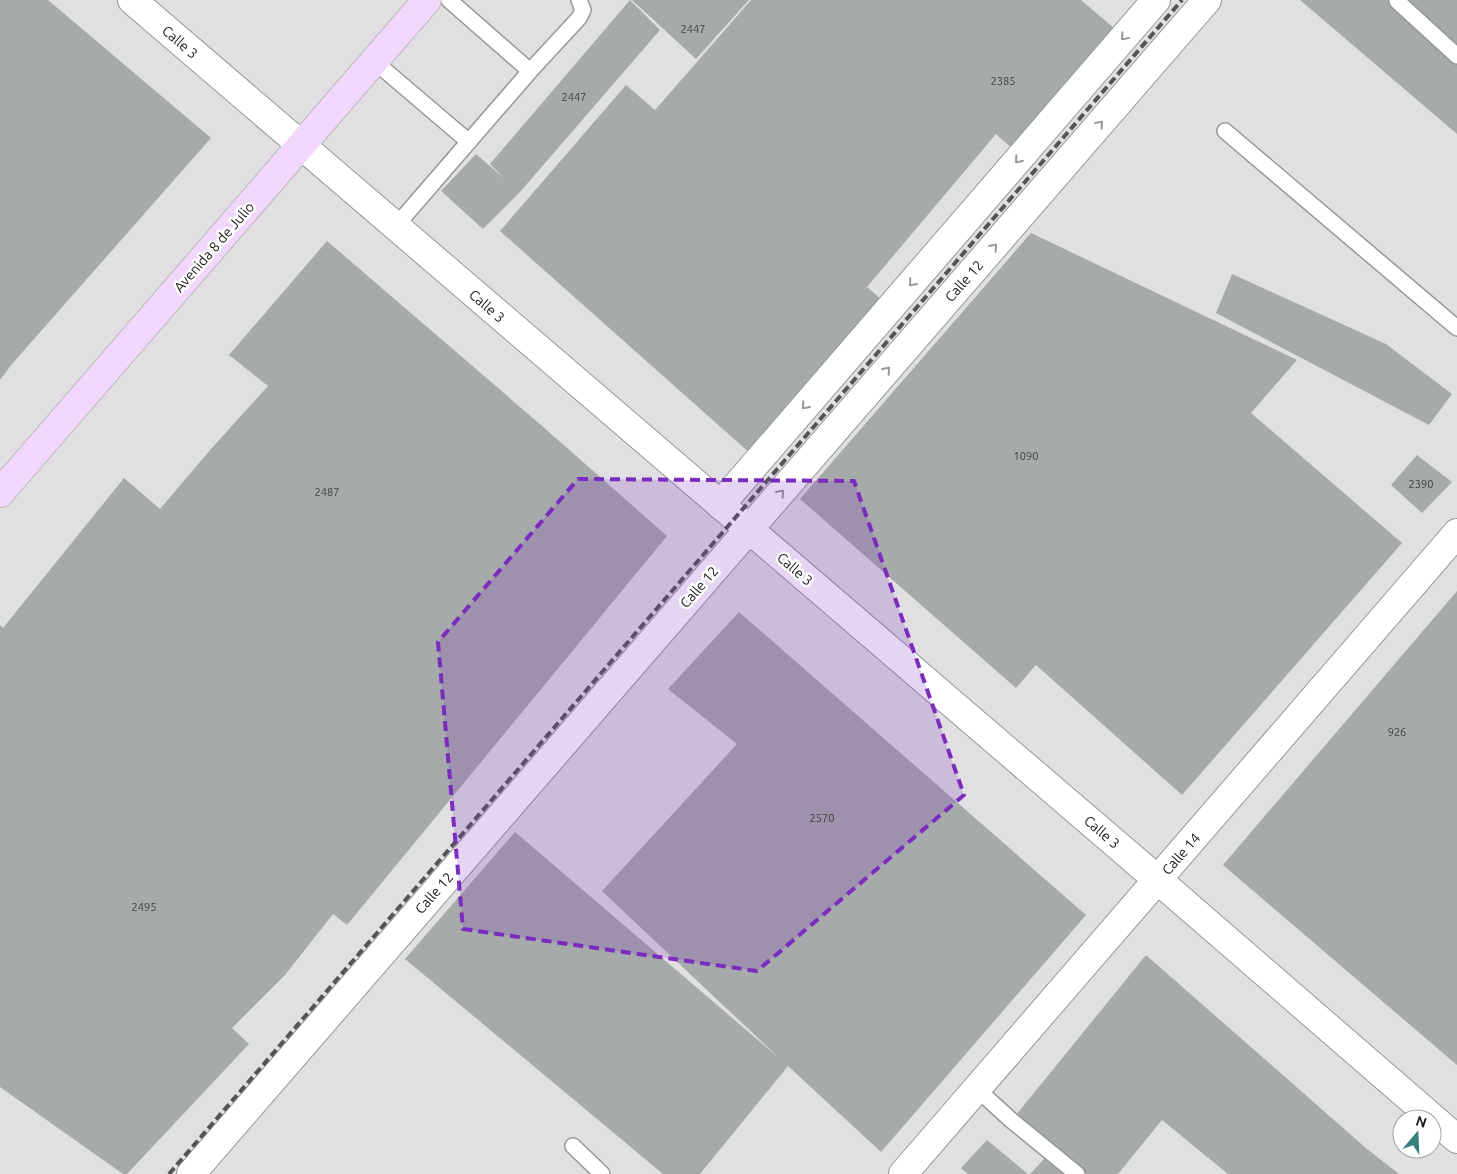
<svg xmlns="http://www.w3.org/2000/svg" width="1457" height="1174" viewBox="0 0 1457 1174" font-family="Ubuntu,sans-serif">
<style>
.building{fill:#a6aaaa}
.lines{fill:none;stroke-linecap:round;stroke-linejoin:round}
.lane-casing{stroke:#989699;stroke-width:18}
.street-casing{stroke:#989699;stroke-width:30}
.primary-casing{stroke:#bababa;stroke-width:30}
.lane{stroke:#fff;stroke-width:15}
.street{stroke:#fff;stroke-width:28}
.primary{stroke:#f2d7fd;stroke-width:28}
.rail{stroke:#555455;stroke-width:4;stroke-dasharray:8 4;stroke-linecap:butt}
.oneway{stroke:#989898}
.marked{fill:#7b2cbf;fill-opacity:0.2;stroke:#7b2cbf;stroke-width:4;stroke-dasharray:10 6;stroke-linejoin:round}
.labels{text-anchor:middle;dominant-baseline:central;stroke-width:5;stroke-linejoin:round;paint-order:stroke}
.number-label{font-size:11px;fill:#3d3d3e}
.street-label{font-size:14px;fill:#1a191a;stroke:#fff}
</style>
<rect width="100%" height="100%" fill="#e2dfe2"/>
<path class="building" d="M0 0H48L211 138 12 364 0 380Z
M630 0 660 30 520 192 483 229 441 191 476 154 505 179 490 164Z
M632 0H749L696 59Z
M751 0H1081L1115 29 1015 151 996 134 867 287 882 300 752 455 500 231 626 85 655 110Z
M1300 0H1457V134Z
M1031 233 1297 360 1251 413 1402 543 1182 795 1036 665 1016 688 800 499Z
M327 241 541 425 667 536 347 925 333 914 285 975 232 1028 249 1044 127 1174H123L0 1087V625L3 628 124 478 160 509 211 449 268 386 229 355Z
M1232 274 1386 344 1452 394 1429 425 1216 313Z
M1417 455 1452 482 1422 513 1391 485Z
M1457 591V1065L1223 865Z
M739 612 1086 915 881 1152 788 1066 700 1174H663L405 959 515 832 779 1058 602 891 737 744 668 689Z
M1146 955 1367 1149 1399 1174H1228L1162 1120 1118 1174H1086L1016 1115Z
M987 1140 1028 1174H968L961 1168Z
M1045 1158 1064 1174H1030Z"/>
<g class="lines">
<g class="lane-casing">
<path id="lane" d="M449 0 530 71
M1397 1 1457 56
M374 61 469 142
M1225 131 1457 328
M395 227 530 71 579 18 583 10 579 0
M977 1089 1011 1120 1077 1174
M573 1146 602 1174"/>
</g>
<g class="street-casing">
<path id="street" d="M132 0 1158 880 1457 1139
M720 505 1156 0
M191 1174 1207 0
M903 1174 1457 533"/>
</g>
<g class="primary-casing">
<path id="primary" d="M0 493 427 0"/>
</g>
<use href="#lane" class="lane"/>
<use href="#street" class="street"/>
<use href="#primary" class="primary"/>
<path class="rail" d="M169 1174 1182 0"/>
</g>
<defs><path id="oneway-chevron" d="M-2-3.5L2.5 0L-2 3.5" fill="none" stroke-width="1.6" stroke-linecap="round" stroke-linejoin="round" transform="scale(1.25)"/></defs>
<g class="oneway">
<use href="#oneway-chevron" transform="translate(1124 37) rotate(131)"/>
<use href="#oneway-chevron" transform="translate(1100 124) rotate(-49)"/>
<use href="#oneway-chevron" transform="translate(1018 160) rotate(131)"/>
<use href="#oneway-chevron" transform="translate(994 247) rotate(-49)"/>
<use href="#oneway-chevron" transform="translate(912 283) rotate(131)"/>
<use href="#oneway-chevron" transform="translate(887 370) rotate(-49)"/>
<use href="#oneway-chevron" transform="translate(805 406) rotate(131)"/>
<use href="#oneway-chevron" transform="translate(781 493) rotate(-49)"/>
</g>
<path class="marked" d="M578 479 854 481 964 795 757 971 463 929 438 642Z"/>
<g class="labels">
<g class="number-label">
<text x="693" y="29">2447</text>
<text x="1003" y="81">2385</text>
<text x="574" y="97">2447</text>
<text x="1026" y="456">1090</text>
<text x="1421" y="484">2390</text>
<text x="327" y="492">2487</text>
<text x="1397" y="732">926</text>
<text x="822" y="818">2570</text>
<text x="144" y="907">2495</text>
</g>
<g class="street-label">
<text transform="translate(180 42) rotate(41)">Calle 3</text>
<text transform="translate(214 247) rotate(-49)">Avenida 8 de Julio</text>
<text transform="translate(964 281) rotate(-49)">Calle 12</text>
<text transform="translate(487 306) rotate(41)">Calle 3</text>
<text transform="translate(795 569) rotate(41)">Calle 3</text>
<text transform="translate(699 587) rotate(-49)">Calle 12</text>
<text transform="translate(1102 832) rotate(41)">Calle 3</text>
<text transform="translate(1181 854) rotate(-49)">Calle 14</text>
<text transform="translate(434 893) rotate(-49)">Calle 12</text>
</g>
</g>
<g transform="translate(1417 1134) rotate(19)"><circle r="24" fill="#ffffff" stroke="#a3a3a3"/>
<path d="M0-4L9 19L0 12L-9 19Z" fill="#367f7c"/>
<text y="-8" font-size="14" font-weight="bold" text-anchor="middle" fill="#1a191a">N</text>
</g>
</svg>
